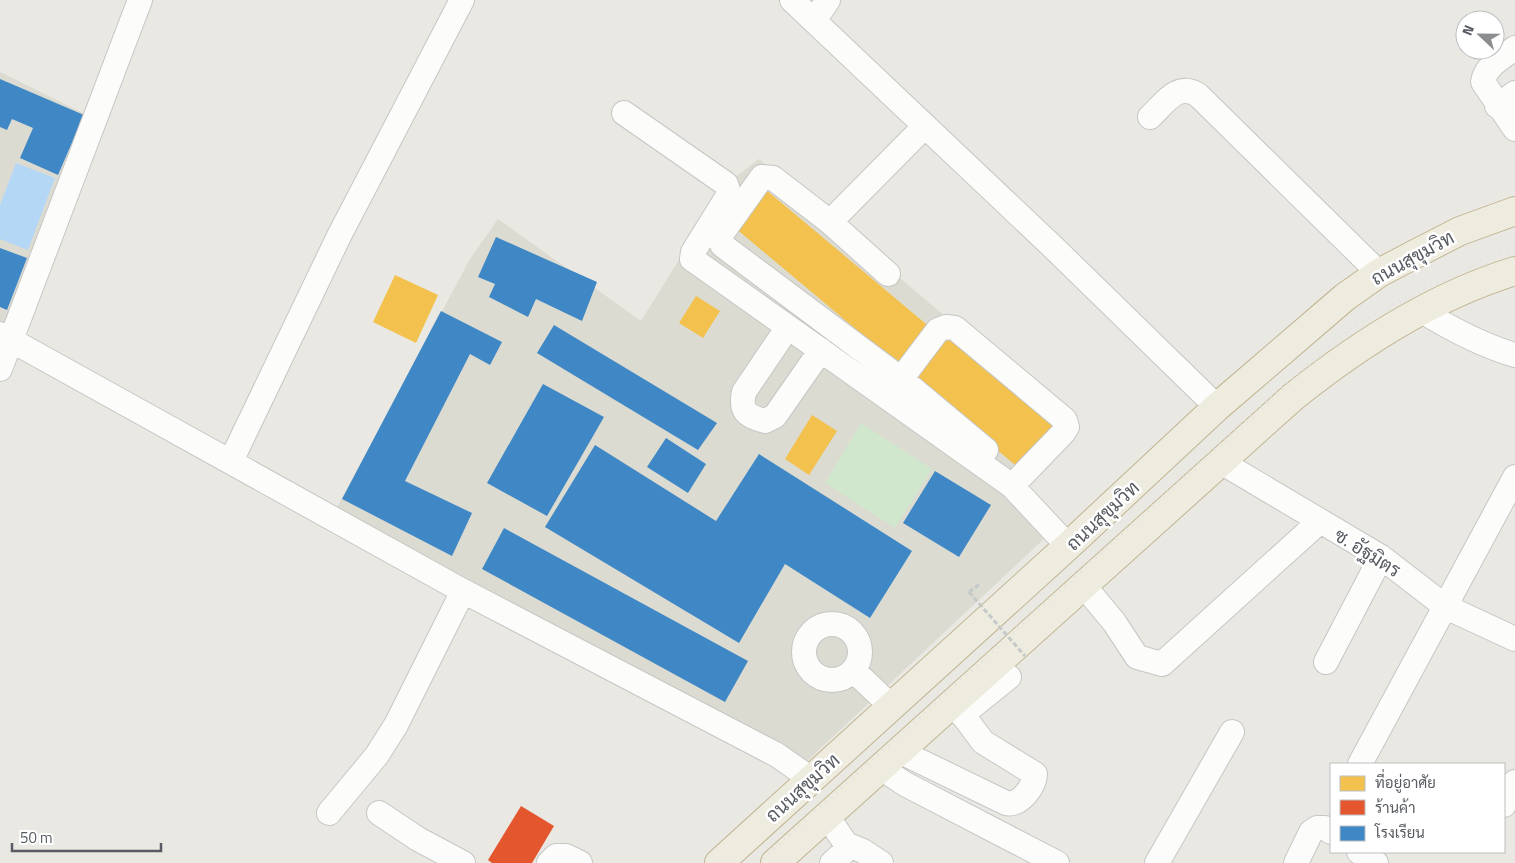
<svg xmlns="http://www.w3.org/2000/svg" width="1515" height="863" viewBox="0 0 1515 863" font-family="'Titillium Web',Sarabun,sans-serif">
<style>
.education{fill:#dcdbd2}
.green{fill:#d0e7cd}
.water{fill:#b4d7f6}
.homes{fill:#f2c14e}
.shops{fill:#e4572e}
.schools{fill:#3f88c5}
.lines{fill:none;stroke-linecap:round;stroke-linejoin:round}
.minor-casing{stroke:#c6c6c5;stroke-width:26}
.highway-casing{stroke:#c1b490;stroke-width:30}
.path{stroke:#c4cac7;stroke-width:3;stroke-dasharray:5 2.5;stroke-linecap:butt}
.minor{stroke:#fcfcfb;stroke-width:24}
.highway{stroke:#eeebdf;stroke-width:28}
.rail{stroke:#e2e2e1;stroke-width:4;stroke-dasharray:1 6;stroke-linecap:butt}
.path-bridge{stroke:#c4cac7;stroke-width:3;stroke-dasharray:5 2.5;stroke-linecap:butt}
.labels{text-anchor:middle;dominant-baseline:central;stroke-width:5;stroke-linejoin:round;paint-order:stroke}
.street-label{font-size:19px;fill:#585c62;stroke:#fff}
</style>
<rect width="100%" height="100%" fill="#eae8e2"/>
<path class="education" d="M0 72 89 116 6 324 0 321Z
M759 159 1074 425 1004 480 1046 537 805 763 335 511 470 259 498 219 641 321 726 184Z"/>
<path class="green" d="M861 423 932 469 895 528 825 483Z"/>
<path class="water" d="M16 163 55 178 28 250 0 239V205Z"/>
<path class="homes" d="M765 189 932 329 901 367 734 227Z
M395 275 438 295 416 343 373 322Z
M696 296 720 311 703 338 679 323Z
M945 335 1056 429 1022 471 910 376Z
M812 415 837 431 809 475 785 459Z"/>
<path class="shops" d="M521 806 554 826 532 863H492L488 860Z"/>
<path class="schools" d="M0 79 84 115 58 175 20 158 33 128 12 119 7 130 0 127Z
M496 237 597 282 582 321 536 299 528 317 489 297 495 284 478 277Z
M0 248 27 258 7 310 0 307Z
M441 311 502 342 490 365 470 354 405 481 472 513 452 556 342 499Z
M554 325 717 423 698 450 537 353Z
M543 384 604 417 547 516 487 483Z
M666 438 706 464 688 493 647 467Z
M595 445 716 521 759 454 912 551 870 618 785 564 739 643 545 527Z
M935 471 991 505 959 557 903 523Z
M504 528 748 661 725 702 482 569Z"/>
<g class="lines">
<g class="minor-casing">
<path id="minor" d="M792 0 1055 249 1217 407
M814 21 828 0
M1515 48C1503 57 1485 66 1483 82L1515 129
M1497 106 1515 93
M624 113 726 184 729 194 693 252 692 259 1012 486 1068 546
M1150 117C1165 103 1177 82 1198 95L1379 273
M924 127 830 222 773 178 762 177 720 236 722 245 901 379 986 450
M830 222 888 274
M1422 311C1451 329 1481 345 1515 355
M788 327 744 392C740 411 746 416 765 421L775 416 821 350
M0 334 463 591 777 755 811 779
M0 369 140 0
M901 379 938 330 946 327 955 328 1065 420 1067 427 1063 433 1012 486
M231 461 339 236 462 0
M1221 462 1381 557 1446 607 1515 639
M1084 586 1114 622 1137 657 1162 664 1319 522
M804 652a28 28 0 1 1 56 0a28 28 0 1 1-56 0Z
M1326 662 1381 557
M853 670 891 706
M962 715 1009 677
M899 751 1006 803C1019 807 1035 786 1035 774L983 742 954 703
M1360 764 1515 477
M881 768 905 784 1057 863
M1504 805 1515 782
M329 813 377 755 396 725 463 591
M379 813 418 839 463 863
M827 816 846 844 863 851 881 863
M1359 852 1376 863
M549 863 556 856H566L580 863
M832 863 844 852 846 844
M1157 863 1232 732
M1296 863 1311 832 1317 828H1325L1331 832"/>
</g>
<g class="highway-casing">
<path id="highway" d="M719 863 1068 546 1217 407 1345 297 1379 273 1419 252 1460 231 1515 211
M775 863 1293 397C1359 344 1433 296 1515 271"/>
</g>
<path class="path" d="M969 592 981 583"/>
<use href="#minor" class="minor"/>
<use href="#highway" class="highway"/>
<path class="rail" d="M758 863 1352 326 1481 260 1515 248"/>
<path class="path-bridge" d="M969 592 1025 656"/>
</g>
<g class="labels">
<g class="street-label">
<text transform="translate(1412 257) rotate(-29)">ถนนสุขุมวิท</text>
<text transform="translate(1102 515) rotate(-43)">ถนนสุขุมวิท</text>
<text transform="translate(1368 552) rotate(32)">ซ. อัฐมิตร</text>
<text transform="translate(802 787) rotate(-42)">ถนนสุขุมวิท</text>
</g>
</g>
<rect x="1330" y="763" width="175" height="90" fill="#ffffff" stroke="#bcbec0"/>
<rect x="1340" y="776" width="25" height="15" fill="#f2c14e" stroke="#bcbec0"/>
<text x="1375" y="788" font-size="15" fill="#585c62">ที่อยู่อาศัย</text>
<rect x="1340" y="800" width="25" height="15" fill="#e4572e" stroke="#bcbec0"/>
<text x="1375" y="813" font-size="15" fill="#585c62">ร้านค้า</text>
<rect x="1340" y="826" width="25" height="15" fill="#3f88c5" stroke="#bcbec0"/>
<text x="1375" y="838" font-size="15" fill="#585c62">โรงเรียน</text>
<g transform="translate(1480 35) rotate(292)"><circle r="24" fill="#ffffff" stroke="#bcbec0"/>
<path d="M0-4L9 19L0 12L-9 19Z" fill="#8b8d8f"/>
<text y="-8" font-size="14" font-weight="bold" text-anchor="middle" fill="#585c62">N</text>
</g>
<path d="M12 843v8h149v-8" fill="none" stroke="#585c62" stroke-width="2.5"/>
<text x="20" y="843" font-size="15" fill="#585c62" stroke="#ffffff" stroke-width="4" paint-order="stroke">50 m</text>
</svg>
